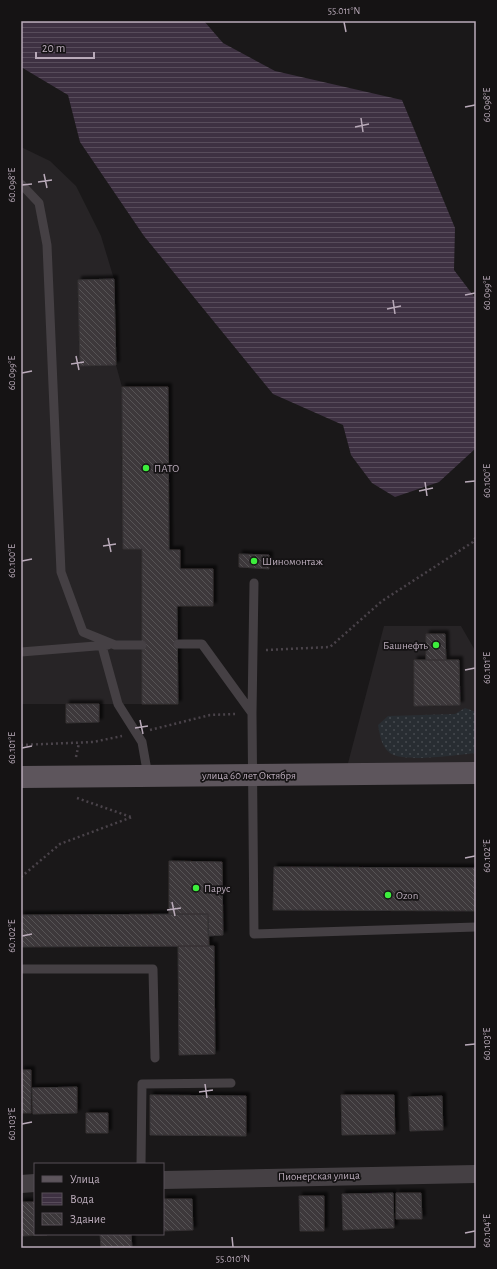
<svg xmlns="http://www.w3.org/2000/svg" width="497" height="1269" viewBox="0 0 497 1269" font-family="'Alegreya Sans',sans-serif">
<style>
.built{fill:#272426}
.grass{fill:url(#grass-dots)}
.water{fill:url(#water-rules)}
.building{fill:url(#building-back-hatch);stroke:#363234;filter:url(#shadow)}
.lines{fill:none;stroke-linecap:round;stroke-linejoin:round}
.path{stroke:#4a434a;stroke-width:2.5;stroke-dasharray:2 3;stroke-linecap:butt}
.lane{stroke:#454044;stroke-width:9}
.street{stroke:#454044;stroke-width:18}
.primary{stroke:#5d555c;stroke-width:22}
.ticks{fill:none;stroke:#b9aab9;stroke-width:1.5}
.poi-dot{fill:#3ced3c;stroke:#151314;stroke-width:1.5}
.labels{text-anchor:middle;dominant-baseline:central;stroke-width:3.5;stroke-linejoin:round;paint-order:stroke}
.poi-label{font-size:11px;fill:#b9aab9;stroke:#151314;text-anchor:start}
.street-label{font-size:11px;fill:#b9aab9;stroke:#151314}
.neatline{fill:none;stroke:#b9aab9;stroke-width:1.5}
.ticks-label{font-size:10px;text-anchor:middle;fill:#b9aab9}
</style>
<defs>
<pattern id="grass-dots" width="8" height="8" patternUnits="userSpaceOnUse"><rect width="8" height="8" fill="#282d32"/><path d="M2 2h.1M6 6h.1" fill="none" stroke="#45494e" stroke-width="1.8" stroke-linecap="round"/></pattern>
<pattern id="water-rules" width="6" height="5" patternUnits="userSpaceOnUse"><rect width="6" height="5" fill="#3e3142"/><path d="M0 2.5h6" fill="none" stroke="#584c5b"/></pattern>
<pattern id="building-back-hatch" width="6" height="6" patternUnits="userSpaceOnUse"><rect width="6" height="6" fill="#3c383b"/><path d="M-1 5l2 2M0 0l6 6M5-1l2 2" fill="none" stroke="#565255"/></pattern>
<filter id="shadow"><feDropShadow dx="3.5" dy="-3.5" stdDeviation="1" flood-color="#0009"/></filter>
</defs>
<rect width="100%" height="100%" fill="#1a1819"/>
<path class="built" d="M21 147 50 161 76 186 101 236 114 279 116 365 122 387H168L169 549 180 550V569H213V606H177L178 704H21Z
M384 626H461L476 652V764L347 767Z"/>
<path class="grass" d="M465 708 476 712V753C457 755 403 763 390 753 381 746 380 735 378 725L388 716 455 714Z"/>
<path class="water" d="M21 21H204L223 43 275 71 402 100 455 228 454 270 476 299V448L439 482 395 497 372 483 351 455 343 425 273 394 144 236 80 142 68 95 21 67Z"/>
<path class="building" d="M114 279 116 365 80 366 78 280Z
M122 387H168L169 550H180V569H213V606H177L178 704H142V549H123Z
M239 554 269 555V569L239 567Z
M426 634H445L446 660H426Z
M414 660H459L460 705 414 706Z
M66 704H99V722L66 723Z
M169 861 222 862 223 935 208 936V914H169Z
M274 867 476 868V911L273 910Z
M208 914 209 946 21 947V915Z
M178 946H214L215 1054 179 1055Z
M21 1070H31V1113H21Z
M77 1087V1113L33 1114 32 1088Z
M150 1095 246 1096V1136L150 1135Z
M341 1095H394L395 1134 342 1135Z
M442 1096 443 1130 410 1131 408 1097Z
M86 1113H108V1133H86Z
M393 1193 394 1228 343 1230 342 1194Z
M396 1193H421L422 1219H396Z
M299 1196H324V1231H300Z
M163 1199H192L193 1230 163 1231Z
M21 1202H35V1234L47 1235 21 1236Z
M100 1234H131L132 1248H101Z"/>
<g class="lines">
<path class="path" d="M266 650 330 647 382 601 473 542 476 537
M150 730 210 715 235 714
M21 745 93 742 122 736
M76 757 79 743
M77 798 131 817
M21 877 60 844 132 817"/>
<path class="lane" d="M21 184 39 203 47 245 61 572 83 632 115 645H142
M178 644H202L252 713 254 934 476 927
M102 646 118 704 142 742 148 776
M21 652 108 645
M252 713 254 583
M21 969H153L155 1058
M141 1164 142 1084 231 1083"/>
<path class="street" d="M163 1180 476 1174
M21 1184 35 1183"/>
<path class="primary" d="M21 777 476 773"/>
</g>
<path class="ticks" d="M344 22 346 32M465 107 475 105M361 118 363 132M355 127 369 124M44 174 47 188M38 182 52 180M22 185 32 184M465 295 475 293M393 300 395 314M387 309 401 306M76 356 79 370M71 364 84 362M22 373 32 371M425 482 427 496M465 482 475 481M419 491 433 488M108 538 111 552M103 546 116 544M22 561 32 559M465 670 475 668M140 720 143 734M135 728 148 726M22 748 32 746M465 858 475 856M172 902 175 916M167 910 181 908M22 936 32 934M465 1045 475 1044M205 1084 207 1098M199 1092 213 1090M22 1124 32 1122M465 1233 475 1231M232 1237 233 1247"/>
<g class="poi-dot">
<circle cx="146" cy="468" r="4"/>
<circle cx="254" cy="561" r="4"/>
<circle cx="436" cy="645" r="4"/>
<circle cx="196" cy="888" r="4"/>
<circle cx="388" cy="895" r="4"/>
</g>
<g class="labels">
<g class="poi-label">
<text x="154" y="468">ПАТО</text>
<text x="262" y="561">Шиномонтаж</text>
<text x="428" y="645" text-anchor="end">Башнефть</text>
<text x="204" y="888">Парус</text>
<text x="396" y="895">Ozon</text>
</g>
<g class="street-label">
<text x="249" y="775">улица 60 лет Октября</text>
<text transform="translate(319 1176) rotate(-1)">Пионерская улица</text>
</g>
</g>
<rect width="497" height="1269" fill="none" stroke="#151314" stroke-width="44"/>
<rect x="34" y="1163" width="130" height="72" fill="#151314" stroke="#574f56"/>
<rect x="42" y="1176" width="20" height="6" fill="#5d555c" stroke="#574f56"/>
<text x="70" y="1183" font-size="12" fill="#b9aab9">Улица</text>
<rect x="42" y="1193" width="20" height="12" fill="url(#water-rules)" stroke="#574f56"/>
<text x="70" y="1203" font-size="12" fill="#b9aab9">Вода</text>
<rect x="42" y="1213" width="20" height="12" fill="url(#building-back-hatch)" stroke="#574f56"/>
<text x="70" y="1223" font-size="12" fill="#b9aab9">Здание</text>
<path d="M36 52v6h58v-6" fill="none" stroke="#b9aab9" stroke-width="2"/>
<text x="42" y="52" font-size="12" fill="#b9aab9" stroke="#151314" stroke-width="3" paint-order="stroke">20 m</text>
<rect x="22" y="22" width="453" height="1225" class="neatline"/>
<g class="ticks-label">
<text x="344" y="14">55.011°N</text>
<text transform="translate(486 105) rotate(-90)" y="4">60.098°E</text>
<text transform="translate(11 185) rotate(-90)" y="4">60.098°E</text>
<text transform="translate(486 293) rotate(-90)" y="4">60.099°E</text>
<text transform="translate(11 373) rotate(-90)" y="4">60.099°E</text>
<text transform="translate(486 481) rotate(-90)" y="4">60.100°E</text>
<text transform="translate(11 561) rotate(-90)" y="4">60.100°E</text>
<text transform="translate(486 668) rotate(-90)" y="4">60.101°E</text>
<text transform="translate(11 748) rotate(-90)" y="4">60.101°E</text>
<text transform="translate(486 856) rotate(-90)" y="4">60.102°E</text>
<text transform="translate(11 936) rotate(-90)" y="4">60.102°E</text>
<text transform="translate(486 1044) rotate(-90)" y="4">60.103°E</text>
<text transform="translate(11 1124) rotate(-90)" y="4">60.103°E</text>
<text transform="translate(486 1231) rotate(-90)" y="4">60.104°E</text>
<text x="233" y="1262">55.010°N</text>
</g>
</svg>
